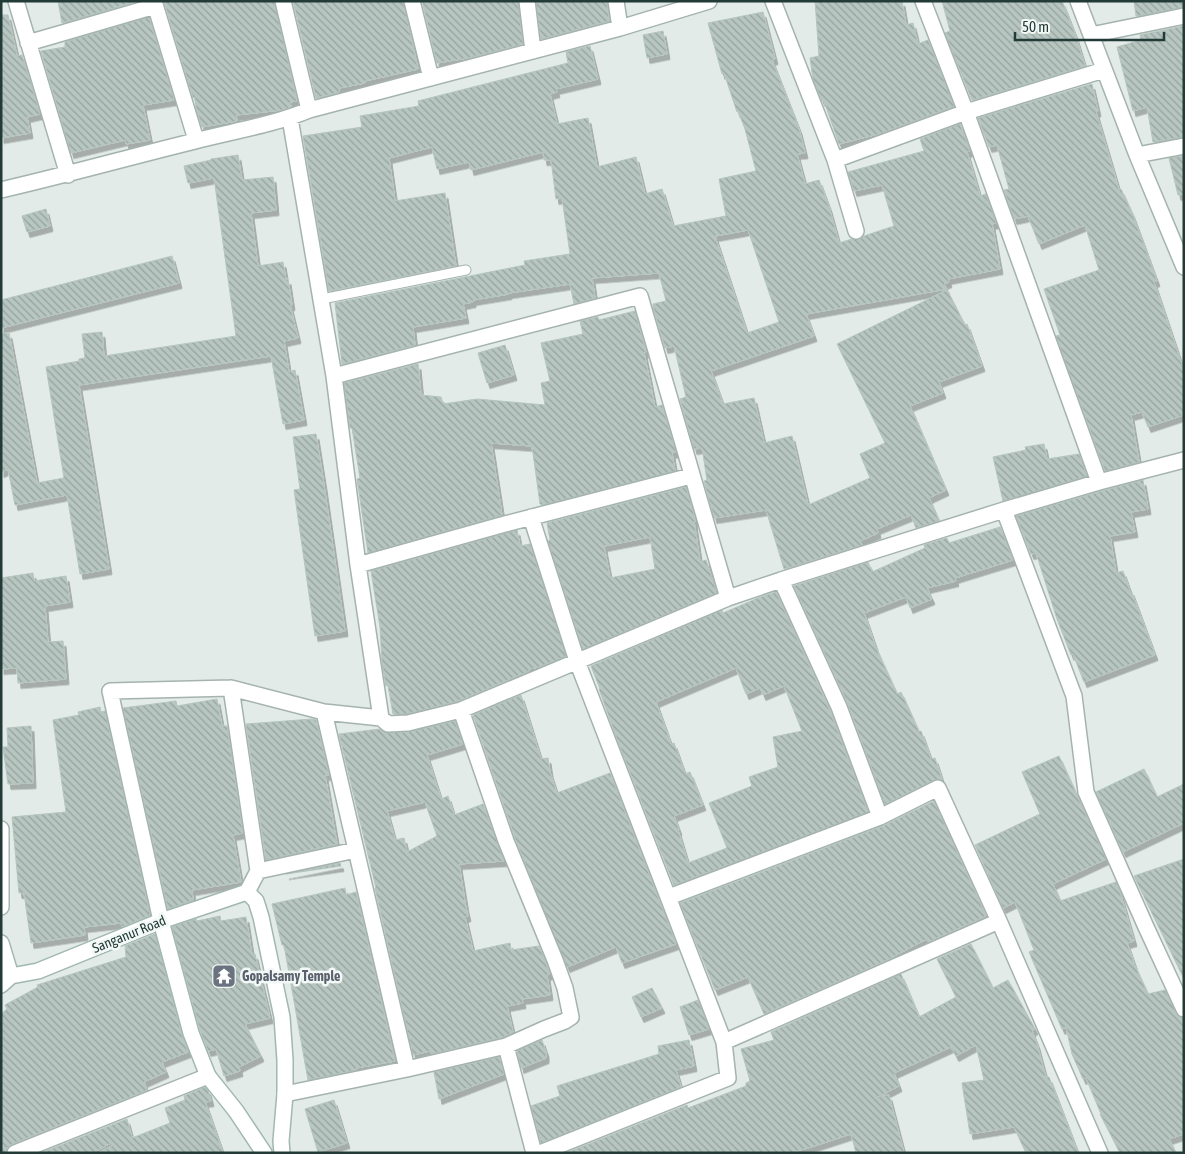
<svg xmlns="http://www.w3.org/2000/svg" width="1185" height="1154" viewBox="0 0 1185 1154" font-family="'Asap Condensed',sans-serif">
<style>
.building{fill:url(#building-back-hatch);stroke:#b5c5bf;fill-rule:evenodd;filter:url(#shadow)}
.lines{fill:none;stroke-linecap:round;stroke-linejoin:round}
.service-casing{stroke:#a5b3af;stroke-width:11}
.minor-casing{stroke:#a5b3af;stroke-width:18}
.secondary-casing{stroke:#a1b7b0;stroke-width:18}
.service{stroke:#fff;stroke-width:9}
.minor{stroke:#fff;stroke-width:15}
.secondary{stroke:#fff;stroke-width:15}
.labels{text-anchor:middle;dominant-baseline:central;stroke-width:5;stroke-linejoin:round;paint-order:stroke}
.street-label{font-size:14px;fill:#233b36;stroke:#f2f8f6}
.worship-label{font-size:14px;font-weight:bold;fill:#5b616d;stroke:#f2f8f6;text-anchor:start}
</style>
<defs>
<pattern id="building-back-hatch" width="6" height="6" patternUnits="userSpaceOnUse" patternTransform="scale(1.25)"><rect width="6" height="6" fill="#b8c6c1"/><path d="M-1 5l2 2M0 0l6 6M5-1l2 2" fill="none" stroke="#95a29e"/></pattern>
<filter id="shadow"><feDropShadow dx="3" dy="5.5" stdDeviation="0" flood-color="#0004"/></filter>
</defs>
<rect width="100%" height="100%" fill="#e2ebe8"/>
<path class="building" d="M58 1H138L62 23Z
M164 1H274L297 101 290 102 291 107 282 110 236 115 237 121 202 127 196 108 195 97 193 98Z
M293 1H403L418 69 365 81V83L339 88V92L316 98Z
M422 1H518L523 44 468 58 437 63Z
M536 1H607L609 21 541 39Z
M815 1H902L906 25 913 23 918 44 928 40 954 106 882 133 839 144 824 101H822L813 79 810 58 819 56Z
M942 1H1062L1075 34 1085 66 972 100 945 33 950 31Z
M1134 1H1184V7L1136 16Z
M763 12 775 59 772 60 799 129 805 153 797 154 805 184 819 180 829 207 839 243 852 239 859 240 864 236 894 226 882 185 854 191 848 172 924 151 920 139 960 124 970 151 967 152 980 196 986 194 996 223 992 224 1000 269 948 279 949 282 944 284 947 289 806 314 814 336 711 371 723 404 754 398 764 443 792 436 808 505 870 478 860 454 885 443 837 344 947 290 965 325 967 324 982 366 939 382 943 393 910 406 946 490 929 498 939 521 916 528 911 515 877 529 878 533 860 541 862 545 784 569 766 510 714 518 704 481 707 480 702 448 694 449 680 399 686 397 674 346 665 348 653 307V304L666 301 659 273 592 278 595 298 574 304 570 284 509 293V294L473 300V302L463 304 466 318 413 327 415 345 342 364 335 303 525 265 524 261 570 254 562 198 556 199 551 160H544L543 152 471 170 469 162 437 169 432 147 389 158 395 201 445 193 456 266 329 291 303 136 362 127 360 116 419 106 418 101 568 63 566 52 590 46 598 79 556 89 557 92 550 94 557 124 588 118 597 167 636 157 645 194 662 189 673 226 726 216 719 179 756 171 745 129 738 111 737 112 724 73 722 74 708 23ZM748 230 779 322 747 333 715 236Z
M1 15H8L17 56 22 55 40 114 27 117 30 133 1 138Z
M149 17 174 100 143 105 150 140 126 144 125 140 71 153 41 51 65 47V42Z
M1184 26V137L1153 142 1147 107 1133 111 1117 47 1141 40 1140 35Z
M663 31 667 54 647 58 643 35Z
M1092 84 1098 111 1096 112 1119 190 1121 189 1132 213 1157 281 1154 282 1184 371V415L1148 427 1142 412 1131 415 1139 462 1105 471 1056 336 1060 335 1044 289 1099 270 1085 225 1039 244 1028 216 1014 219 1004 190 1009 189 997 145 989 147 978 118Z
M238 155 242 180 273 177 276 210 251 213 258 266 283 262 286 280 288 279 292 305H290L298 338 284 341 289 372 295 370 304 420 283 424 271 356 79 385 109 569 80 574 67 495 15 505 8 469 1 472V334L9 333 37 483 64 478 46 367 79 361V359L85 358 82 334 102 332 104 356 236 336 214 178 188 183 184 166 211 160V159Z
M1184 156V194L1178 195 1169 158Z
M46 209 50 226 27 232 22 216Z
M172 256 179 283 1 328V300Z
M635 311 646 352H644L655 407 662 405 676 452 672 453 675 471 543 505 540 504 532 446 491 443 502 515 368 553 357 479 360 478 352 428H350L344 383 418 364 421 395 441 397 443 404 477 399 545 405 541 383 550 381 541 343 583 334 580 321 598 317 599 320Z
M505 345 514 375 487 383 478 353Z
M316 434 324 485 345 631 315 636 294 490 300 489 293 437Z
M1044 444 1047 459 1079 454 1087 476 1003 501 993 457 1026 450 1025 447Z
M1143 480 1148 509 1131 512 1135 532 1110 536 1116 573 1123 571 1130 591 1131 590 1155 655 1084 682 1073 654 1071 655 1057 619 1036 553 1031 554 1016 516 1102 491Z
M686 487 696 521H694L700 562 706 560 717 593 583 649 548 541 550 540 547 523ZM650 537 655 569 610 578 604 546Z
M1000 527 1013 560 955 578 956 581 927 588 932 599 910 608 906 597 864 613 876 648 897 694 901 692 919 732 921 731 931 759 935 758 942 780 938 779 934 780 885 804 848 704 794 586 868 562 872 572 925 548 924 545 947 538 949 543Z
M517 530 520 546 530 544 566 656 539 667 529 669V671L458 701 407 714H393L388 685 386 686 382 663 380 627 371 571Z
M33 573 34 581 66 576 70 602 45 606 48 642 63 641 66 679 18 683 17 668 1 669V578Z
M776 592 830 711 868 812 674 885 614 731 599 689H600L591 666 722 610 723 613 758 598ZM736 668 746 694 760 688 763 695 784 686 802 731 773 737 778 767 749 777 752 786 709 803 727 848 688 863 678 830H679L674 816 703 805 690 772 685 774 674 743 671 744 656 702Z
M521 695 541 759 548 758 550 772 557 793 610 773 676 944 622 963 616 947 567 967 515 838 473 715Z
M217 699 222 726H227L243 833 233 835 241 882 192 890 193 900 168 909 123 708 176 701 177 706Z
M100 707 101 712 105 711 150 915 122 927 121 923 84 927 85 935 31 943 24 893H19L12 817 66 812 53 720 79 715 78 712Z
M312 719 316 720 329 775H325L337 844 266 860 246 724Z
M455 721 463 744 427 755 441 799 448 796 454 815 483 804 504 861 459 864 466 908 468 916 465 917 473 951 510 943 511 950 539 946 550 974 547 975 550 995 522 999 523 1003 507 1006 513 1032 503 1037 431 1054 430 1051 413 1055 375 888H376L339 734 380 729 388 733 409 732ZM425 802 437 836 407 852 404 838 395 840 387 811Z
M31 726 33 783 8 784 3 747H8L7 728Z
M1059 756 1106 859 1053 884 1060 901 1116 882 1120 892 1134 941 1127 943 1135 966 1148 994 1165 990 1176 1013 1179 1017 1184 1018V1134L1169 1139 1176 1153H1120L1100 1114H1101L1086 1078 1083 1079 1072 1054 1066 1027 1062 1029 1029 952 1034 950 1015 902 1003 908 975 845 1040 814 1022 772Z
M1144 769 1157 797 1184 784V823L1123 852 1096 792Z
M934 801 986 916 928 942 927 939 894 956V957L764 1014 748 977 715 990 680 903 883 826Z
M1184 859V979L1134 876Z
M340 863 341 866 286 874Z
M345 888 346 895 356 892 395 1061 356 1068V1070L308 1080 284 945H282L272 904Z
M220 916 221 921 246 917 252 955 255 954 270 1018 245 1024 261 1056 239 1067 240 1071 224 1076 216 1049 208 1051 200 1030 172 927 196 919 197 921Z
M155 934 182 1036 188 1052 162 1062 166 1072 144 1082 147 1090 12 1144 7 1148 6 1153H1V1014L7 1009 5 1005 38 987 37 985 126 957 125 946Z
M971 944 993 988 1008 980 1035 1029 1032 1031 1037 1044 1046 1078 1049 1077 1078 1153H1026L1014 1127 970 1134 962 1083 984 1080 976 1045 956 1056 951 1047 894 1073 899 1086 878 1097 889 1095 904 1153H856L851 1134 811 1147 790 1153H566L687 1105 688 1108 746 1086V1083L750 1081 741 1049 774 1040 771 1032 901 974 919 1017 956 997 937 959Z
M652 988 662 1008 641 1017 632 997Z
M698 1000 709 1029 689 1035 680 1007Z
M542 1040 546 1052V1058L521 1068 517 1051Z
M689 1040 694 1066 676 1070 681 1087 541 1143 531 1106 560 1096 557 1086 659 1054 658 1046Z
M499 1057 504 1074 439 1099 434 1072Z
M205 1087 208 1090 211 1101 205 1102 223 1153H98L112 1146 111 1143 93 1153H41L127 1119 132 1138 170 1123 165 1108 185 1100 184 1096Z
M334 1100 347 1143 318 1152 305 1109Z"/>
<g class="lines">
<g class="service-casing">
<path id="service" d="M322 299 466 270"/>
</g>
<g class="minor-casing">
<path id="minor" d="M16 1 68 175
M154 1 196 140
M283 1 309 110
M412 1 431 78
M527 1 533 51
M616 1 620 28
M773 1 835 160 966 112 1104 70
M923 1 966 112 1099 482
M1078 1 1137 155 1184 267
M1091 35 1184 16
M28 43 155 6
M290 118 334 376 358 565 381 718
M1137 155 1184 146
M835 160 856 231
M1 190C66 175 130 157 195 141 233 131 273 125 309 110L620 28 709 1
M334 376 640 296 728 598
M1004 510 1074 696 1086 792 1146 927 1184 1009
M531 517 577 661 724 1042 728 1078 540 1153
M358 565 505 524 691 476
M781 580 839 707 880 817
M461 710 506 841 555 960 565 988 571 1017 565 1021 544 1029 506 1046
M324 712 407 1069
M258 871 356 850
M247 892 258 871 231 688 324 712 381 718 388 724 408 723 461 710 728 598 781 580 1004 510 1099 482 1184 460
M669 897 880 817 938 788 999 921 1100 1153
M161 921 110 691 231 688
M724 1042 999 921
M285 1094 407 1069 506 1046 534 1153
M15 1153 208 1076"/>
</g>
<g class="secondary-casing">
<path id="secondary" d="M1 829V907
M161 921 191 1033 208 1076 236 1111 264 1153
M1 943 11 976
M1 985 11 976 38 971 161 921 247 892 256 901 261 917 282 1017 285 1060V1094L281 1141 282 1153"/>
</g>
<use href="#service" class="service"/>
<use href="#minor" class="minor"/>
<use href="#secondary" class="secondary"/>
</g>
<defs>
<g id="temple-square" transform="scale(1.25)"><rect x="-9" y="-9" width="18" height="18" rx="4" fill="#6b7280" stroke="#f2f8f6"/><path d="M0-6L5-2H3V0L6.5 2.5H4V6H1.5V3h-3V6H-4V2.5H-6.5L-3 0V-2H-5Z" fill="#fff"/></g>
</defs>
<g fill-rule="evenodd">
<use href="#temple-square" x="224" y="976"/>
</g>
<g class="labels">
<g class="street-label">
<text transform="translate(129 934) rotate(-22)">Sanganur Road</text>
</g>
<g class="worship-label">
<text x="242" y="976">Gopalsamy Temple</text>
</g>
</g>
<rect width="1185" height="1154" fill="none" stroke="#233b36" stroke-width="5"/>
<path d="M1015 32v8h149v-8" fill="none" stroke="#233b36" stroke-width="2.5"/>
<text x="1022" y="32" font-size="15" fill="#233b36" stroke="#f2f8f6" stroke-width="4" paint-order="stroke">50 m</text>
</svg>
